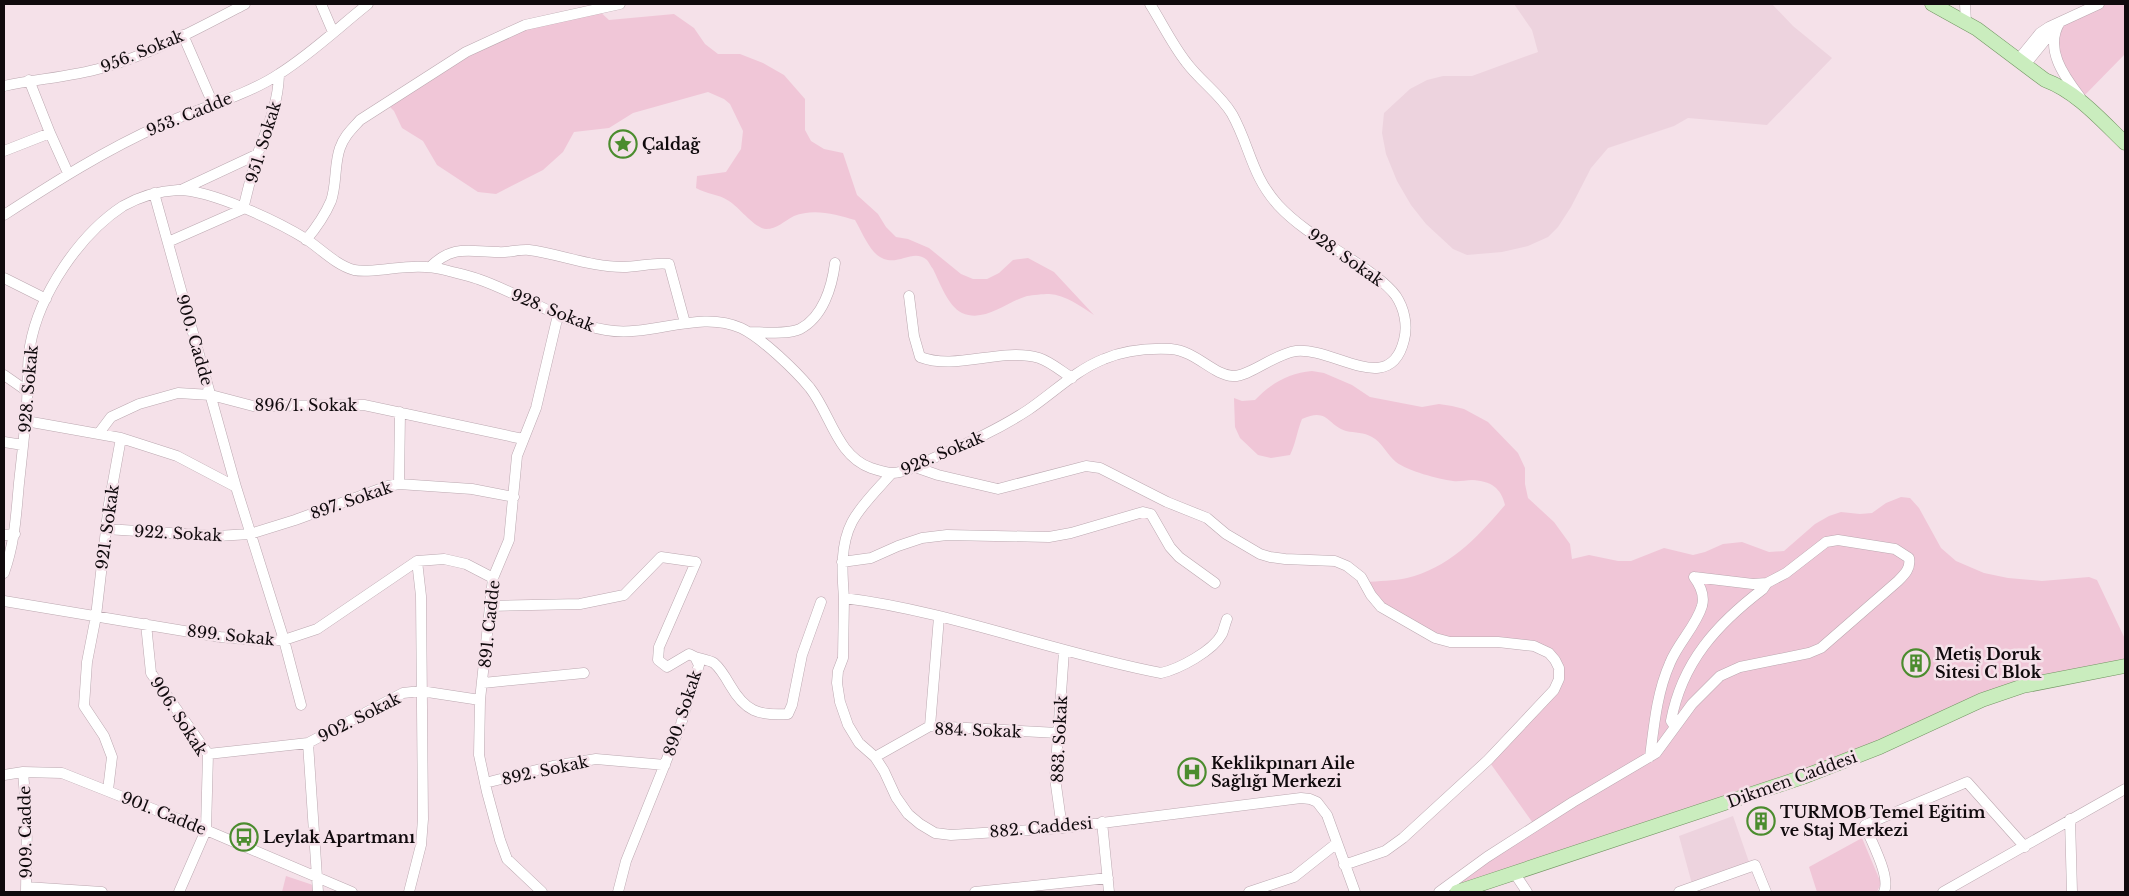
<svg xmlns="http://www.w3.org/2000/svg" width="2129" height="896" viewBox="0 0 2129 896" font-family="'Libre Baskerville',serif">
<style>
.built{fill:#edd3de}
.green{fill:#f0c6d7}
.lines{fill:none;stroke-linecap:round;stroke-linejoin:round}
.minor-casing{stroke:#bba8b0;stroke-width:11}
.major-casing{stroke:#729663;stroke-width:15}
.minor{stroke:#fff;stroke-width:10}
.major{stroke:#caedbe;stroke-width:14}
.labels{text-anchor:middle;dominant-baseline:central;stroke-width:5;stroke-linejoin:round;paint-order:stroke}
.street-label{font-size:16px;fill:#100a0d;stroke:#f5e1e9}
.poi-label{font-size:16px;font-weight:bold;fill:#100a0d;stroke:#f5e1e9;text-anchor:start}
</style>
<rect width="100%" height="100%" fill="#f5e1e9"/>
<path class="built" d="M1514 4H1772L1793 26 1832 58 1767 125 1688 118 1674 126 1608 148 1591 168 1571 207 1558 227 1548 237 1528 246 1502 252 1467 255 1453 249 1426 224 1411 205 1397 181 1386 154 1382 133 1384 113 1410 89 1427 80 1443 76H1472L1538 52 1532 30Z
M1733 816 1749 862 1692 884 1679 836Z"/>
<path class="green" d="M2099 4H2125V54L2081 99 2056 57 2060 22Z
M597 9 609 20 674 14 694 28 705 44 718 54H740L763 63 784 75 805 99V130L811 141 824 149 843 153 857 195 878 214 886 227 896 237 908 239 929 248 961 274 973 279H987L999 273 1013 260 1028 258 1054 272 1094 315C1080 306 1066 295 1049 294 1043 294 1033 295 1027 296 1006 302 985 323 962 313 948 306 940 283 933 269 931 267 929 262 927 260 911 246 894 273 874 252 866 243 861 230 855 220 836 214 813 208 794 216 784 221 777 229 766 229 754 228 739 207 729 201 719 194 706 194 696 188L697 176 726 172 741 149 743 131 730 104 724 99 708 92 633 113 609 128 574 132 563 152 543 170 496 194 478 192 437 165 423 141 402 128 394 111 386 103 525 25Z
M1312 371 1324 373 1352 385 1370 397 1422 407 1439 404 1452 406 1464 409 1488 422 1518 453 1525 468V484L1528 498 1554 522 1570 544 1572 559 1589 555 1618 561H1631L1664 548 1693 555 1705 552 1723 544 1742 542 1769 552 1784 551 1815 524 1829 516 1841 512 1860 514 1872 513 1886 503 1901 497 1910 498 1919 508 1941 548 1956 561 1984 573 2008 578 2042 581 2089 577 2097 580 2125 639V666L2048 680 1919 730 1457 892H1439L1535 826 1488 760 1543 703 1559 668 1540 648 1450 642 1381 607 1365 582C1379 581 1394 581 1407 578 1449 568 1478 537 1505 505 1501 488 1491 481 1472 480 1466 480 1459 482 1453 481 1438 479 1408 471 1396 462 1387 455 1382 442 1372 437 1364 432 1355 433 1346 431 1327 425 1328 407 1302 419 1297 431 1296 443 1290 455L1271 458 1258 455 1240 438 1235 427 1234 398 1242 401 1255 400C1271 383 1289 373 1312 371Z
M1862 838 1881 883 1877 892H1817L1809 867Z
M286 876 313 885V892H282Z"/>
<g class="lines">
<g class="minor-casing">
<path id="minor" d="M321 4 333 32
M1965 4 1966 23
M2060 22C2044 48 2063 75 2080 97
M183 35 213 104
M2018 60 2040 33 2049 27 2099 4
M2025 65 2055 28
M4 86C36 79 70 77 102 68 152 54 199 28 245 4
M50 133 68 173
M4 151 50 133 29 80
M181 190 258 154
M154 193 236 487 284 640 301 705
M4 215C55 182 105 150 161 125 197 109 248 95 279 74 311 54 339 27 368 4
M306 240C316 228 325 215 331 201 337 184 334 164 340 148 344 136 352 129 360 120L466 52 525 25 620 4
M168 242 243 209C248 190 252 171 258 153 268 126 278 104 279 75
M430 267C454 244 469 252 498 252 508 253 519 249 529 250 560 254 591 267 623 267 639 267 653 262 669 264L685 323
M4 278 46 299
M909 296 914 336 920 357C957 371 1000 347 1039 358 1051 362 1061 371 1072 378
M749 332C762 332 788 335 800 329 823 317 832 287 835 263
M4 375 27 391
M26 421 121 438 177 456 236 487
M99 433 111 417 139 404 178 393 211 395 253 406 364 405 523 439
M4 442 23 445
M915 467 938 475 998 489 1086 466 1100 468 1167 502 1207 518 1226 534 1260 554 1270 557 1285 559 1335 561 1347 566 1361 577 1371 595 1381 607 1435 638 1450 642H1498L1534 646 1549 653 1555 660 1559 668V679L1554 690 1488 760 1403 838 1385 851 1344 865
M891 474C878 489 861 505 852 522 840 545 842 573 844 598 950 611 1055 653 1161 673 1179 669 1213 651 1222 634 1224 629 1225 624 1227 619
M399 484 400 412
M106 529 217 536 250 534 295 520 388 486 399 484 472 489 514 497
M4 535 15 534
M842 562 871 558 898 546 922 538 947 535 1049 537 1071 533 1143 512 1151 514 1170 547 1179 557 1215 583
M4 573C15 542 16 515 19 483 22 456 25 430 27 403 28 384 27 364 30 346 39 294 80 234 123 206 139 197 160 191 178 190 211 190 277 221 306 239 321 249 336 265 354 270 364 272 378 270 388 269 408 267 426 265 445 270 456 273 468 275 478 279 522 294 560 322 606 330 651 338 699 309 741 328 762 338 796 371 810 388 831 415 837 456 871 468 877 470 888 473 893 473 908 472 923 463 936 457 968 443 999 429 1028 410 1053 393 1076 370 1104 359 1125 350 1149 348 1171 349 1196 351 1213 375 1233 376 1249 377 1274 354 1296 351 1334 347 1390 398 1404 340 1408 325 1404 308 1396 296 1389 286 1380 280 1371 273 1340 250 1304 233 1278 205 1251 175 1250 146 1232 114 1220 94 1200 81 1186 62 1172 44 1162 23 1150 4
M844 598 843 658 838 671 837 683 840 702 848 725 859 743 875 757 884 771 896 797 908 814 920 824 935 833 951 835 1062 828 1301 798 1310 799 1317 802 1327 815 1355 892
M4 601 220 637 263 641 284 640 317 629 417 561 444 559 466 564 493 578
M490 606 580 604 624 595 661 557 696 562 659 647 658 660 667 667 689 654 695 657 699 665 681 724 626 861 618 892
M146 624 151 673 208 754 206 830 179 892
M695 657C701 659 709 660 714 663 720 668 726 678 730 685 745 711 758 716 788 714L792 705 802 655 821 602
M483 683 584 673
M930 726 939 617
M1675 727 1671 721C1682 662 1717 624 1763 589L1767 583
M308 743 318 892
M208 754 308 743 403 693 421 691 480 700
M875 757 930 726 1058 733
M1650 757C1654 725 1657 692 1670 663 1678 643 1696 626 1702 606 1705 595 1700 585 1694 577
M23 772 27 821 26 892
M4 775 23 772 62 773 206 830 352 892
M485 783 553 766 596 759 665 765
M108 790 112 757 104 736 84 706 87 662 96 616 109 504 121 438
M2070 819 2072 892
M1102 822 1109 892
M1062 828 1055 778 1064 651
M1515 874 1527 892
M26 887 102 892
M409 892 421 845 423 819 421 596 417 561
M542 892 507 859 500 840 487 792 479 755 480 700 493 578 509 540 517 456 536 408 558 315
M975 892 1108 878
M1249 892 1294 877 1337 843
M1439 892 1487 857 1573 802 1656 753 1692 704 1720 676 1740 667 1809 653 1821 648 1898 581C1905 574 1911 568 1909 558L1895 549 1838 540 1826 542 1786 573 1767 583 1753 584 1694 577
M1679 892 1755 865 1766 892
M1884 892C1891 876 1871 842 1865 825L1967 782 2025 847
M1943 892 2125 789"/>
</g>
<g class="major-casing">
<path id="major" d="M1932 4 1977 29 2045 80C2077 92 2101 120 2125 143
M1457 892 1803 777 1880 747 1982 700 2023 686 2125 666"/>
</g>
<use href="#minor" class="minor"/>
<use href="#major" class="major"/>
</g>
<defs>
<g id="sight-ring" transform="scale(1.4375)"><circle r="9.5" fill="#f5e1e9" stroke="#4b8c2e" stroke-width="1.5"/><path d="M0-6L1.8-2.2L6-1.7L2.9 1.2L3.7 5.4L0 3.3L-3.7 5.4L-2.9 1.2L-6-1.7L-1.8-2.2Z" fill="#4b8c2e"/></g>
<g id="building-ring" transform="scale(1.4375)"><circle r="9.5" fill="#f5e1e9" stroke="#4b8c2e" stroke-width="1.5"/><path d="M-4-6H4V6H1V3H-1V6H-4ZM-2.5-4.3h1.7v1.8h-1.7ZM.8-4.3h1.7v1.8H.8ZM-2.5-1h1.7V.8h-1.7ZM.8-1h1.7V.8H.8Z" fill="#4b8c2e"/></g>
<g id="hospital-ring" transform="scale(1.4375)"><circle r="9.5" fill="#f5e1e9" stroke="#4b8c2e" stroke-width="1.5"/><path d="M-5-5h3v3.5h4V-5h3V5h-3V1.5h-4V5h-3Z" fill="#4b8c2e"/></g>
<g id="bus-ring" transform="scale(1.4375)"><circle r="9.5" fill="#f5e1e9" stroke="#4b8c2e" stroke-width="1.5"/><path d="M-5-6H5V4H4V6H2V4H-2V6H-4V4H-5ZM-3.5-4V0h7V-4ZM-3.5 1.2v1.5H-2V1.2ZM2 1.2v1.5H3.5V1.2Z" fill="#4b8c2e"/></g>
</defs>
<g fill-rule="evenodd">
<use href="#sight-ring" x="623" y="144"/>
<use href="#building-ring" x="1916" y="663"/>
<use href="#hospital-ring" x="1192" y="772"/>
<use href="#building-ring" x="1761" y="821"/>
<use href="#bus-ring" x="244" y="837"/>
</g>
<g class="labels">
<g class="street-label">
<text transform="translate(142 51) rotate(-22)">956. Sokak</text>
<text transform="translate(189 114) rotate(-22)">953. Cadde</text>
<text transform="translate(263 142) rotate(-73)">951. Sokak</text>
<text transform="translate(1346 257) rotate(35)">928. Sokak</text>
<text transform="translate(553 310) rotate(22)">928. Sokak</text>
<text transform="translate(195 340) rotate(74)">900. Cadde</text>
<text transform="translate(28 389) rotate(-85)">928. Sokak</text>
<text x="306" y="405">896/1. Sokak</text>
<text transform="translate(942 453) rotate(-23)">928. Sokak</text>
<text transform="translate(351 500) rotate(-19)">897. Sokak</text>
<text transform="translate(107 527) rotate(-82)">921. Sokak</text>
<text transform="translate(178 533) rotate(3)">922. Sokak</text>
<text transform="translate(489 624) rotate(-84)">891. Cadde</text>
<text transform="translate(231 635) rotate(6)">899. Sokak</text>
<text transform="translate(682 713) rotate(-72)">890. Sokak</text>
<text transform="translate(179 716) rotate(57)">906. Sokak</text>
<text transform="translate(359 717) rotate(-27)">902. Sokak</text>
<text transform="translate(978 730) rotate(2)">884. Sokak</text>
<text transform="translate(1059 739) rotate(-87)">883. Sokak</text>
<text transform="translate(545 770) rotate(-12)">892. Sokak</text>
<text transform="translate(1792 779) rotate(-20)">Dikmen Caddesi</text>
<text transform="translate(164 813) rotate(22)">901. Cadde</text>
<text transform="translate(1041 827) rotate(-5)">882. Caddesi</text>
<text transform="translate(25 832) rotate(-91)">909. Cadde</text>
</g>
<g class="poi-label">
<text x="642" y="144">Çaldağ</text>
<text x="1935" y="654">Metiş Doruk<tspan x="1935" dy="18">Sitesi C Blok</tspan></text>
<text x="1211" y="763">Keklikpınarı Aile<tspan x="1211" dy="18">Sağlığı Merkezi</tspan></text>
<text x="1780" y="812">TURMOB Temel Eğitim<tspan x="1780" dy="18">ve Staj Merkezi</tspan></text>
<text x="263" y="837">Leylak Apartmanı</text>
</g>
</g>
<rect width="2129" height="896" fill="none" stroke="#100a0d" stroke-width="10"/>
</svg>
